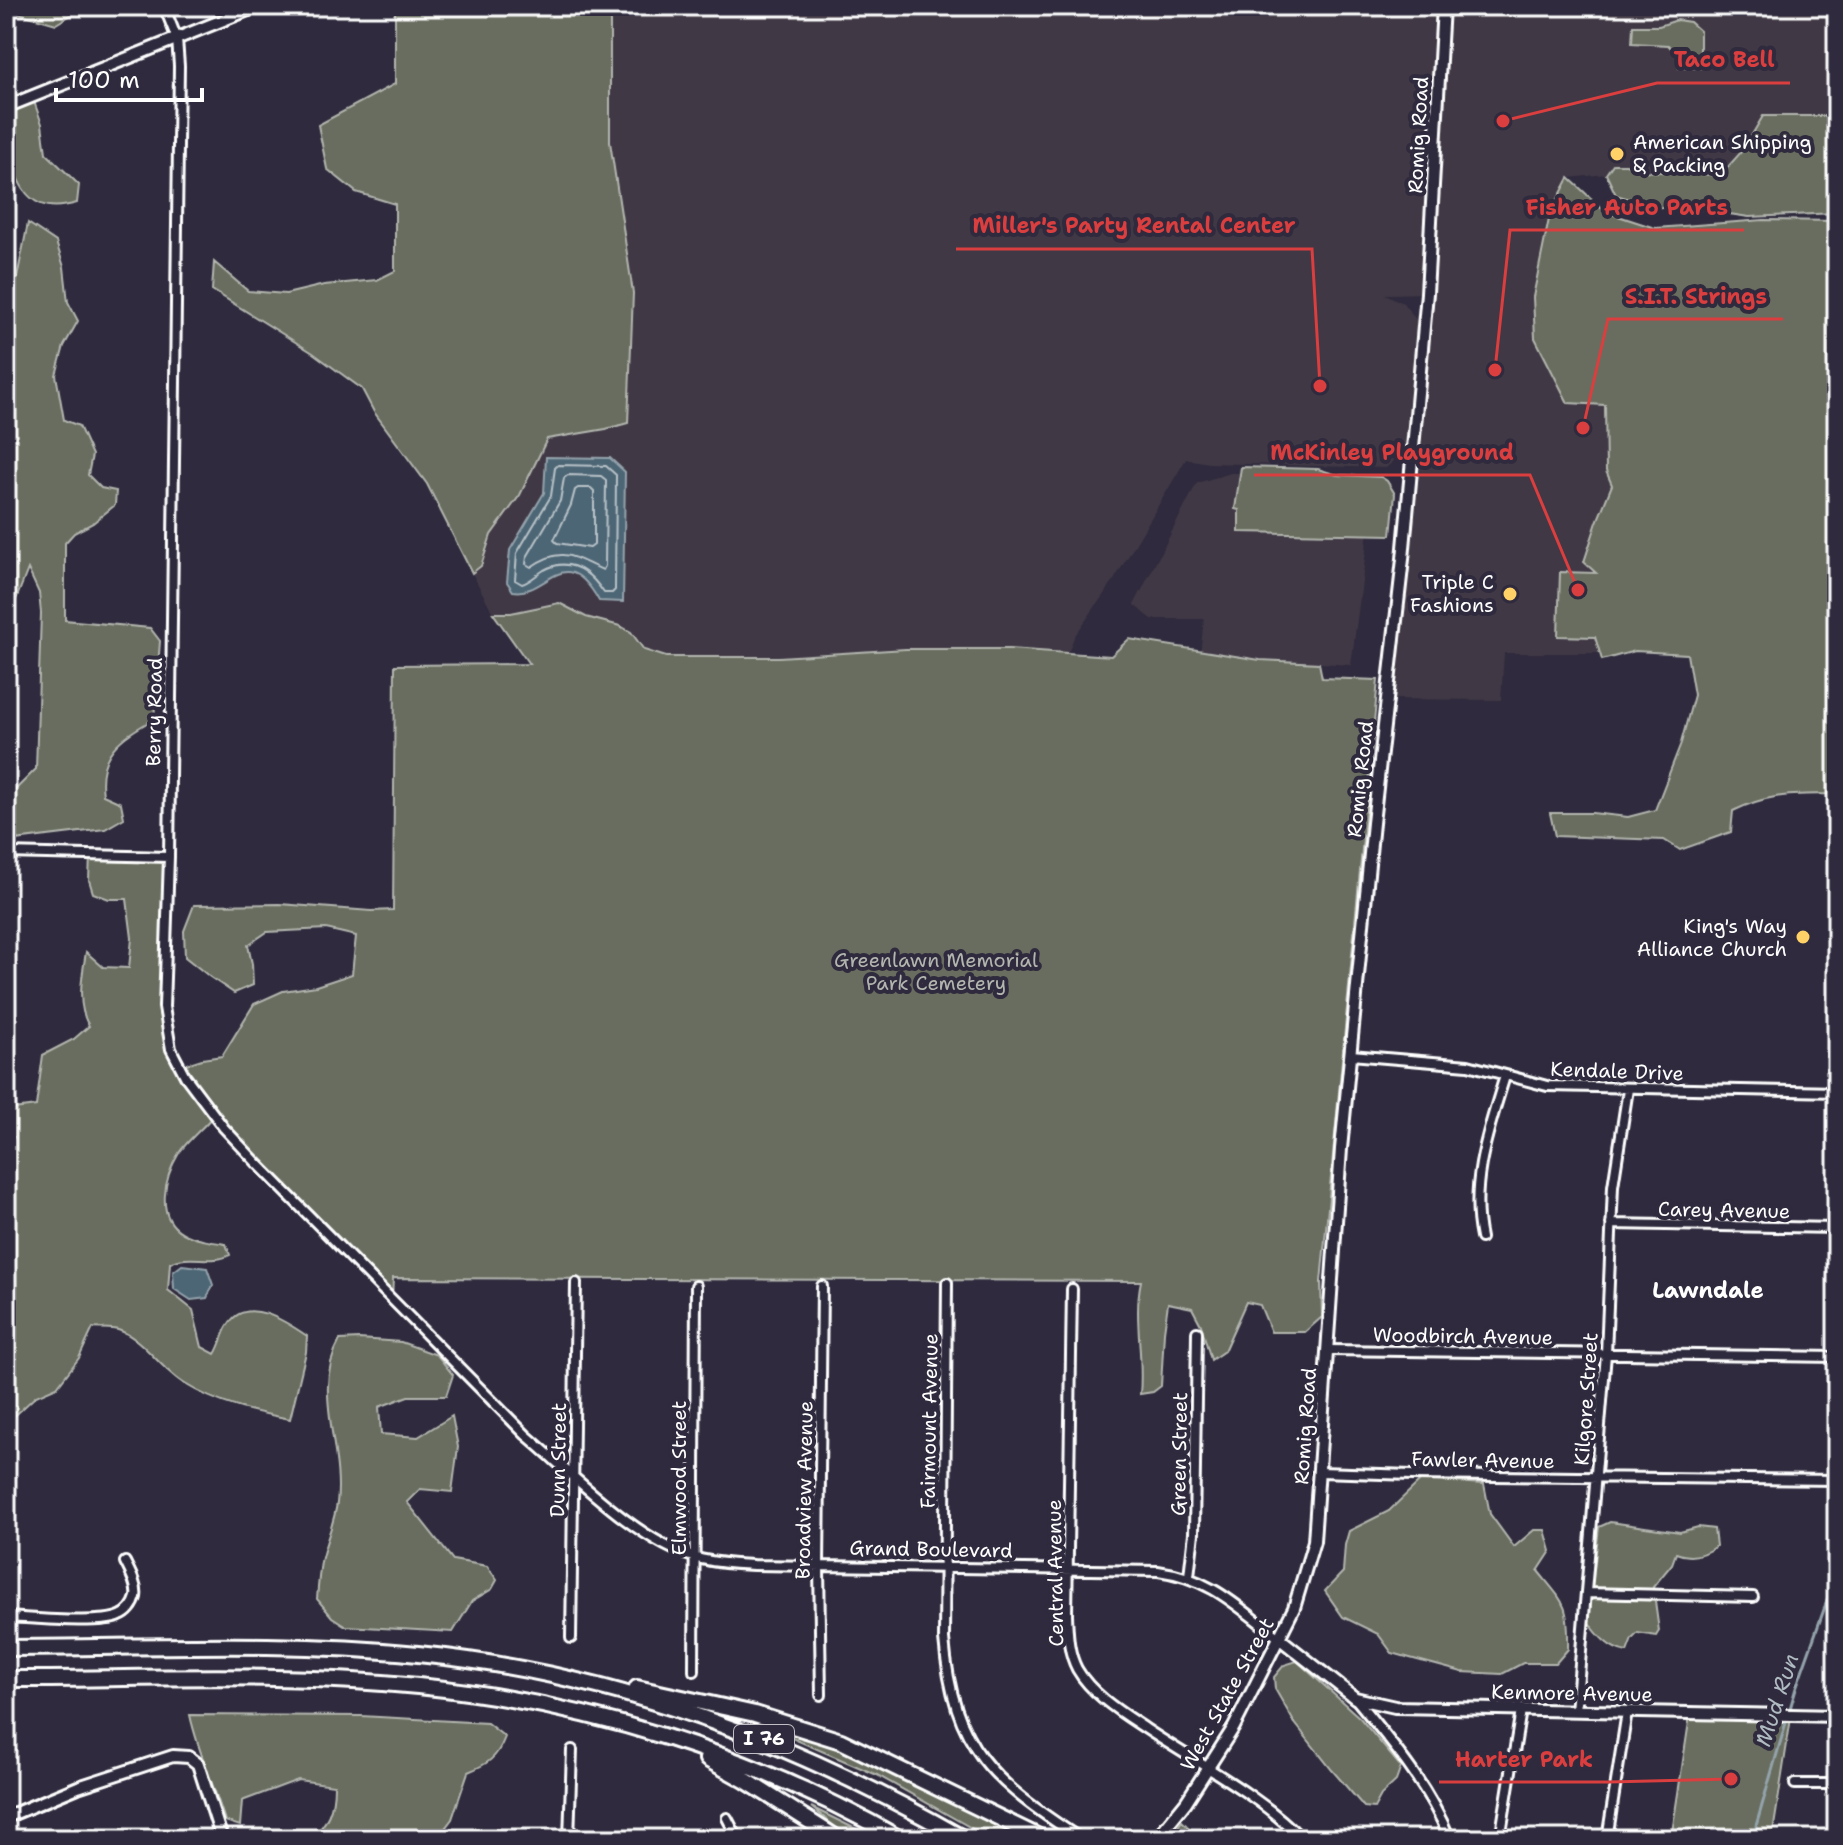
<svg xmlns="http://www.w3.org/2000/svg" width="1843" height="1845" viewBox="0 0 1843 1845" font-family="'Shantell Sans',sans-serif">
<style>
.built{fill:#403945;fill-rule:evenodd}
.green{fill:#676d5f;stroke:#b3b6af;stroke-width:2}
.water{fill:#4d6675;stroke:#94a3ac;stroke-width:2}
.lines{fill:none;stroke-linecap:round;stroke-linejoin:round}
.shore{stroke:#b8c2c8;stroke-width:2}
.stream{stroke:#94a3ac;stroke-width:3}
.minor-casing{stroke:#fff;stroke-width:14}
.tertiary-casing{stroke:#fff;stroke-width:16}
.motorway-casing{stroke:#fff;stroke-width:20}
.minor{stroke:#2f2a3d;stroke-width:8}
.tertiary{stroke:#2f2a3d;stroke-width:10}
.motorway{stroke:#2f2a3d;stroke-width:14}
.poi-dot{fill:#ffd166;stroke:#2f2a3d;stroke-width:3}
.labels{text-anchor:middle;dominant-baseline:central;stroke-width:8;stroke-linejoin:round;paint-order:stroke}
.shield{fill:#2f2a3d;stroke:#c1bfc5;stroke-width:2}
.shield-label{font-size:18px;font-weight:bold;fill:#fff}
.street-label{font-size:20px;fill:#fff;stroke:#2f2a3d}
.poi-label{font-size:20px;fill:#fff;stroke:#2f2a3d;text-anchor:end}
.park-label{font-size:20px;fill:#b3b6af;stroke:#2f2a3d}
.neighbourhood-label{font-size:22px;font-weight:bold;fill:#fff;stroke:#2f2a3d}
.water-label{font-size:22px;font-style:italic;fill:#afbac1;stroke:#2f2a3d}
.leader{fill:none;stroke:#da3e3e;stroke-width:3}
.callout-dot{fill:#da3e3e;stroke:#2f2a3d;stroke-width:3}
.callout-label{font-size:22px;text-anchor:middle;font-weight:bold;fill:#da3e3e;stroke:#2f2a3d;stroke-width:8;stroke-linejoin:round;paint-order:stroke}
</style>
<rect width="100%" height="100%" fill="#2f2a3d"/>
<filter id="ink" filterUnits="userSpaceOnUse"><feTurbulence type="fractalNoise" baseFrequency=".0125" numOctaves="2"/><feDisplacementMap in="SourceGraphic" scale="16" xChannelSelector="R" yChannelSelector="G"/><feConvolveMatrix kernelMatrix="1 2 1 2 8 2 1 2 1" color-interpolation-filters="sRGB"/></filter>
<g filter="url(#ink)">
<path class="built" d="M610 6H1837V113L1826 116H1763L1743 150 1726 169 1715 175 1642 170 1626 164H1613L1606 174 1569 178 1550 214 1616 402 1612 485 1597 522 1601 653H1504L1501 700 1387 699 1411 460 1396 459 1386 468 1209 463 1186 459 1114 580 1074 637 1068 653 1011 649H906L779 657H666L644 650 631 632 620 626 544 605 511 613H493L472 573 481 566 491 535 520 495 547 439 606 429ZM1427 293 1423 329 1403 303 1385 294Z
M1323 472 1373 479 1365 559 1351 665 1200 655 1204 619H1152L1134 605 1197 483 1231 473Z"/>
<path class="green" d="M6 6H86L56 24 15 12 6 17Z
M395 6H610V142L633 293 628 423 606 429 547 439 520 495 491 535 481 566 472 573 427 484 374 412 362 389 313 353 212 290 214 262 248 291 286 294 324 285 377 280 395 271V204L356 192 327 169 318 125 395 84Z
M1677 20 1690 22 1700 31V68H1679L1677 54 1668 45 1632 43 1633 26H1659Z
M6 80 15 103 32 96 42 124 46 153 79 185 77 203C46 212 27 204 16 174H6Z
M1837 113V213L1749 217 1689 208H1661L1616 195 1606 174 1613 164H1626L1642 171 1715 175 1726 169 1743 150 1763 116H1826Z
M1569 178 1606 212 1655 228 1764 220 1837 221V794C1795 795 1772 792 1733 811L1731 832 1680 850 1664 840 1555 836 1550 813H1592L1628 817 1655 810 1681 743 1694 695 1687 654 1635 651 1602 660 1595 637 1558 636 1560 572 1596 573 1584 562 1597 522 1612 485 1606 471 1605 405 1568 403 1535 338 1533 297 1550 214Z
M28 223 56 242 64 267 68 302 78 321 64 346 56 375 64 420 79 426 92 455 88 475 101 488 116 491 115 505 93 523 74 533 65 543V620L150 628 160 641 154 719C120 738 97 753 103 795L121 803 124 818 105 829 6 841V799L36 769 41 613 39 593 28 569 6 625V370L16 339 13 297Z
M1241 467 1318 469 1337 475 1381 477 1387 481 1395 494 1391 535 1239 532V510L1235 509Z
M559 603 586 617 620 626 631 632 644 650 666 657H779L906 649H1009L1111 656 1129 639 1260 660 1319 663 1322 678 1378 680 1321 1282 1322 1317 1305 1332H1271L1260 1305 1246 1302 1224 1351 1211 1360 1201 1325 1192 1308 1168 1303 1164 1332 1161 1386 1153 1392 1140 1394C1144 1357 1133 1317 1141 1281L393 1278 392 1301 213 1116C203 1128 188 1140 179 1153 165 1176 154 1217 183 1233 196 1240 212 1242 226 1244L230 1255C212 1265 189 1253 170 1263L168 1290 193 1310 202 1347 215 1354C221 1345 222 1334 228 1325 246 1294 288 1323 307 1336L306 1352 290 1419C253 1412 217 1404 185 1384 162 1371 142 1337 118 1330 111 1328 101 1329 93 1328L79 1358 57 1387 36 1396 6 1424V1154L14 1137 6 1135V1110L36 1106 43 1055 74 1039 89 1026C76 1005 82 976 86 952L103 967 129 968 132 938 127 899H109L93 893 89 880 90 854 169 857 164 1007 180 1066 202 1059 222 1056 254 1004 283 991 316 986 352 974 356 936 326 929 267 932 248 945 252 964 253 985 234 993 210 977 185 957 184 931 194 905 280 904 371 911 393 910 395 665 529 664 493 613H511Z
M359 1339 401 1342 437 1355 453 1375 446 1396H408L379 1407 381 1434 418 1437 452 1416 458 1447 452 1492 420 1489 407 1502 453 1560 487 1566 497 1580 492 1589 472 1601 453 1632 346 1626 332 1617 317 1599C318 1587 319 1574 321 1562 325 1542 334 1524 337 1503 344 1449 311 1391 340 1340Z
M1421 1480 1484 1484 1490 1514 1514 1547 1534 1530H1545L1551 1551 1538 1571C1565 1604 1569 1604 1568 1649L1556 1663H1523L1502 1674 1462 1672 1410 1658 1392 1653 1378 1634 1343 1617 1325 1591 1343 1572 1345 1545 1349 1531 1389 1511Z
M1610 1522 1680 1532 1698 1527 1714 1529 1716 1546C1704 1555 1690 1559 1676 1553L1672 1564 1653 1587 1659 1631 1656 1636 1638 1633 1632 1639 1627 1652C1609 1649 1598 1636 1588 1621L1599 1527Z
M1297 1661 1360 1718 1401 1767 1396 1781 1381 1795 1374 1808 1364 1807 1332 1770 1294 1722 1275 1689 1274 1677 1284 1665Z
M727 1710 804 1734 874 1761 1033 1839H991L877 1775Z
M190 1715 361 1716 487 1723 505 1737C497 1758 488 1764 468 1772L452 1819 439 1836 424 1839H310C328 1824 334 1808 334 1785L298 1780 242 1801 240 1826 225 1821C214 1785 198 1752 190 1715Z
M1690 1715 1791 1718 1772 1839H1671Z
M811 1807 876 1839H850Z
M1182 1821 1200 1839H1169Z"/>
<path class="water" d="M546 457 610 458 625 472 623 602 599 601C564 539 547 597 513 591L507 582 510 550 544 493Z
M182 1265 207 1268 213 1285 207 1298 191 1300 174 1289 173 1272Z"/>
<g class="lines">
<path class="shore" d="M558 465 606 466 616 475 615 590 612 593H604C590 572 570 556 544 570 536 575 531 581 522 584L515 580 517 553 551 496 555 468Z
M568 475 601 476 606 480 605 566 603 570C574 558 563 545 531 567L526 564 527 557 560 501 564 478Z
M578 488H591L594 491V545L590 548 557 543 554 540 571 505 575 490Z"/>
<path class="stream" d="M1757 1839 1756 1826 1796 1688 1837 1573"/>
<g class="minor-casing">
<path id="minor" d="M164 6 177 39 179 66 169 857 164 1007 171 1049 185 1076 224 1128 256 1162 526 1435C572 1474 639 1543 697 1558 715 1563 734 1564 753 1565L1158 1571C1211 1578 1238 1607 1279 1638
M6 853 169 857
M1351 1055 1468 1065 1547 1086 1837 1092
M1611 1224 1837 1228
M1481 1238C1469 1182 1489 1129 1505 1076
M947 1283 944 1639C953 1750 993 1781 1081 1839
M1072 1289 1067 1615C1068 1633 1068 1652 1077 1669 1092 1695 1122 1713 1146 1729 1197 1763 1260 1795 1302 1839
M1328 1350 1837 1357
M1320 1472 1412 1475 1837 1480
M1189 1576 1194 1533 1197 1332
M1586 1593 1753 1597
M6 1617C31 1618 100 1625 120 1616 128 1613 134 1605 136 1597 138 1586 130 1572 125 1562
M571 1638 576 1283
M694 1671 696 1286
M821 1695 819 1566 822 1286
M1355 1698C1391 1742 1428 1785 1450 1839
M1576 1711 1606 1354 1613 1186 1628 1089
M1795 1784H1837
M727 1818 738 1839
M569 1839 572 1750
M1500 1839 1521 1710
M1607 1839 1627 1712"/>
</g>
<g class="tertiary-casing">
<path id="tertiary" d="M6 107 258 6
M1279 1638 1355 1698 1395 1707 1837 1716
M6 1817 78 1787 173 1756 189 1757 198 1764 222 1839
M1156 1839 1186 1802 1234 1727 1294 1608 1314 1541 1341 1149 1373 823 1403 559 1427 293 1443 6"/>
</g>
<g class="motorway-casing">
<path id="motorway" d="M6 1648C143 1648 281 1640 418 1654 614 1673 794 1742 964 1839
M6 1679C143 1679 282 1672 418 1686 586 1703 754 1755 900 1839
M637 1688 755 1714 841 1741 1043 1839
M707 1759 745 1780 838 1839"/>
</g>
<use href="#minor" class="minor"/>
<use href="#tertiary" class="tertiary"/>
<use href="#motorway" class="motorway"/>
</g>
</g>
<g class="poi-dot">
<circle cx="1617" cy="154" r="8"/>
<circle cx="1510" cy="594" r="8"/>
<circle cx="1803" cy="937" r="8"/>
</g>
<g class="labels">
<rect class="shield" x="734" y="1725" width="60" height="28" rx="6"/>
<g class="shield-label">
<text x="764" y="1739">I 76</text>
</g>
<g class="street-label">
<text transform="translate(1418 135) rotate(-87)">Romig Road</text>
<text transform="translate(154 712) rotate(-89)">Berry Road</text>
<text transform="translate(1360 779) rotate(-84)">Romig Road</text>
<text transform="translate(1617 1071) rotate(2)">Kendale Drive</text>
<text transform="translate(1724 1210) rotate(1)">Carey Avenue</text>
<text transform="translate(1463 1336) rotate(1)">Woodbirch Avenue</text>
<text transform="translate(1586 1399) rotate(-86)">Kilgore Street</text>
<text transform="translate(929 1421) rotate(-89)">Fairmount Avenue</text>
<text transform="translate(1305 1426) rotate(-86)">Romig Road</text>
<text transform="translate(1179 1454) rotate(-89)">Green Street</text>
<text transform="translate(558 1460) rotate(-89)">Dunn Street</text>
<text transform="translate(1483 1460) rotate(1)">Fawler Avenue</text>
<text transform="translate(679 1478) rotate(-90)">Elmwood Street</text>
<text transform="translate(804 1490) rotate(-89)">Broadview Avenue</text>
<text transform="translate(931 1549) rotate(1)">Grand Boulevard</text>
<text transform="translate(1055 1573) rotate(-91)">Central Avenue</text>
<text transform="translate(1572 1693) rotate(1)">Kenmore Avenue</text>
<text transform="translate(1227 1694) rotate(-61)">West State Street</text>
</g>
<g class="poi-label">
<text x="1633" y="142" text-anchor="start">American Shipping<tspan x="1633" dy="23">&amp; Packing</tspan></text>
<text x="1494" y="582">Triple C<tspan x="1494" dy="23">Fashions</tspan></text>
<text x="1787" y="926">King's Way<tspan x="1787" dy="23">Alliance Church</tspan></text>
</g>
<g class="park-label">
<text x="936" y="960">Greenlawn Memorial<tspan x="936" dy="23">Park Cemetery</tspan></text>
</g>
<g class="neighbourhood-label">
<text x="1708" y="1290">Lawndale</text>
</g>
<g class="water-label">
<text transform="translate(1777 1700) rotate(-72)">Mud Run</text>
</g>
</g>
<path class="leader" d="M1503 121L1657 83H1790M1495 370L1510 230H1744M1320 386L1312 249H956M1583 428L1608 319H1783M1578 590L1530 475H1254M1731 1779L1609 1782H1439"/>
<g class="callout-dot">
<circle cx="1503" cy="121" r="8"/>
<circle cx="1495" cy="370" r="8"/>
<circle cx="1320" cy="386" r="8"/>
<circle cx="1583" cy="428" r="8"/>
<circle cx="1578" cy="590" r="8"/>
<circle cx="1731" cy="1779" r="8"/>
</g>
<g class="callout-label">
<text x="1724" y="67">Taco Bell</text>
<text x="1627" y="215">Fisher Auto Parts</text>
<text x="1134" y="233">Miller's Party Rental Center</text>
<text x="1696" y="304">S.I.T. Strings</text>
<text x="1392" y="460">McKinley Playground</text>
<text x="1524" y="1767">Harter Park</text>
</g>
<rect width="1843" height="1845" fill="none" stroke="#2f2a3d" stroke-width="32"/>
<rect x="16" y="16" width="1811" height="1813" fill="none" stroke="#fff" stroke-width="3" filter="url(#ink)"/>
<path d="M56 88v12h146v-12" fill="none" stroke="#ffffff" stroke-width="4"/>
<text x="68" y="88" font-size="24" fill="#ffffff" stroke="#2f2a3d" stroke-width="6" paint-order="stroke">100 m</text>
</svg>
